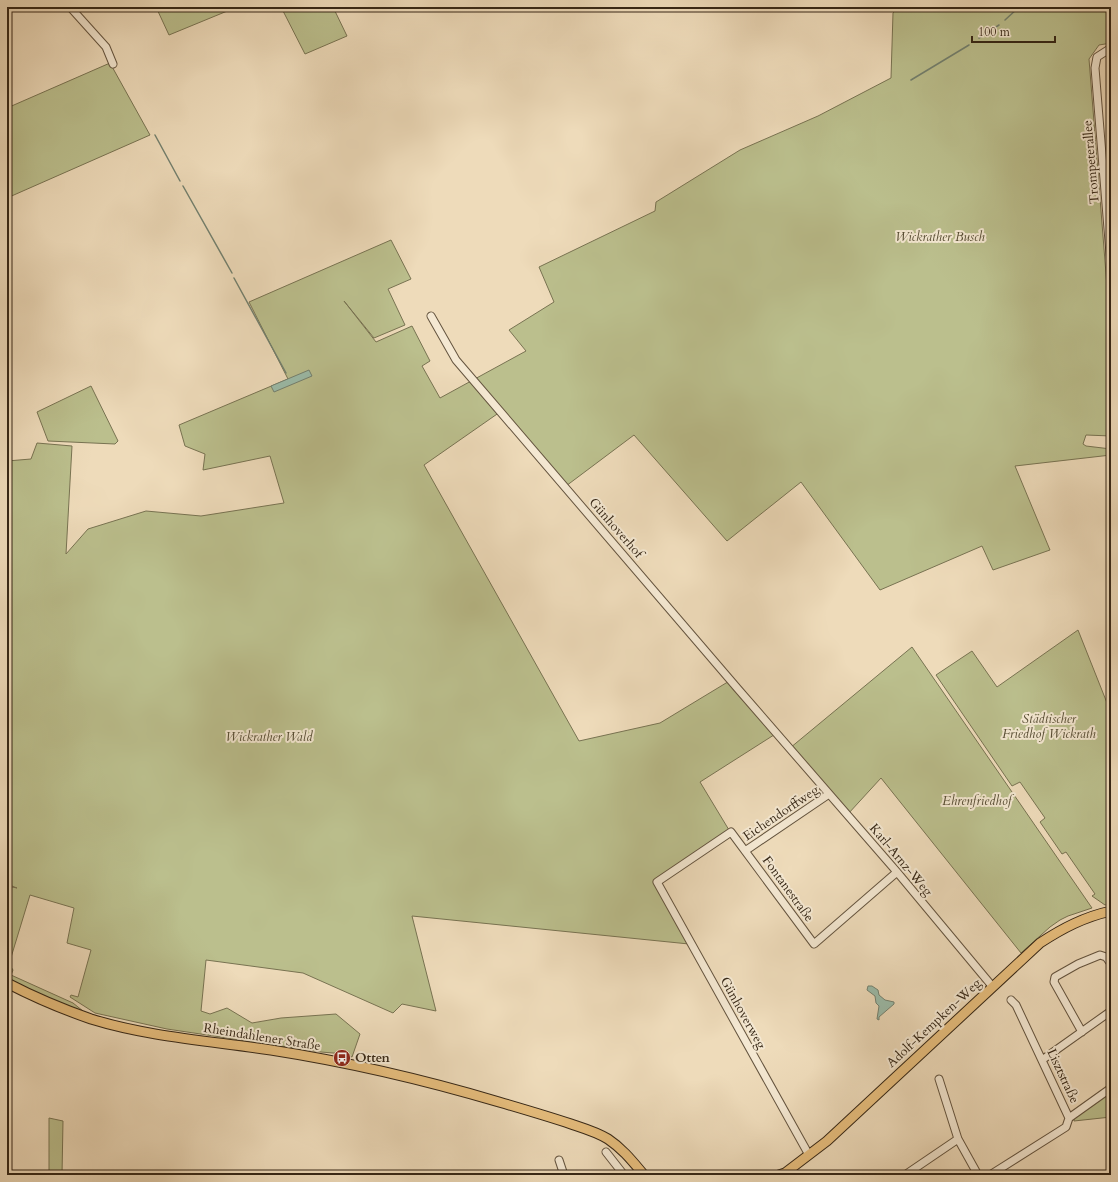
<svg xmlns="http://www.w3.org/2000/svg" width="1118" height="1182" font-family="Cardo,serif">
<rect width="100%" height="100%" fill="#eedbba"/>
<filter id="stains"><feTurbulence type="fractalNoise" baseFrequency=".005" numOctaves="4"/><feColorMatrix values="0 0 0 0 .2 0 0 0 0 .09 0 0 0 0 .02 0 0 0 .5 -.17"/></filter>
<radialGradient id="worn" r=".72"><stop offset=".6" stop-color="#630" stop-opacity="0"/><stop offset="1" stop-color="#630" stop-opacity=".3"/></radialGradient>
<!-- green -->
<path fill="#bbbf8d" stroke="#787352" d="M156,7H237L169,35Z
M281,7H333L347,36L305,54Z
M898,7H1111V43L1099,45L1089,59L1111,337V436L1086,435L1083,444L1086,446L1111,449V455L1015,466L1050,550L993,570L982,546L880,590L801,482L727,541L634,435L566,486L500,412L424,465L579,741L660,723L731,680L777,733L700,782L729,830L654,881L689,944L412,916L436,1011L402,1004L393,1013L303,973L206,960L201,1011L210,1014L227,1008L252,1023L281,1018L336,1014L360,1034L352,1057L345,1054L321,1052L167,1029L95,1013L70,997L71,995L78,997L91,950L67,943L74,908L30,895L9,964L13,970L11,975L73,1003L83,1011L82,1012L69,1008L7,979V886L17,888L7,884V461L31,459L37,443L72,446L66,554L88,529L146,511L201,516L284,503L270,456L203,470L205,454L185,446L179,425L288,379L249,302L391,240L411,279L388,289L405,325L374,338L344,301L376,342L412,326L430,361L422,366L440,398L526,351L509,330L554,302L539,267L655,211L656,202L740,150L818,116L891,78L893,13Z
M110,63L150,135L7,198V108Z
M91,386L118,441L115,444L48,441L37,412Z
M1078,630L1111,713V904L1105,905L1092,896L1095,894L1066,852L1062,854L1040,822L1045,818L1020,782L1012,786L936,675L972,651L997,687Z
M912,647L1092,908L1068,916L1060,920L1050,927L1021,953L881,778L848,814L790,748Z
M1111,1090V1117L1074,1121V1117Z
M49,1118L63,1121L62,1175H49Z"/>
<!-- water -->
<path fill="#9bbcaa" stroke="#73806f" d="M309,370L312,376L274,392L271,386Z
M868,986H872L878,990L879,995L885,1000L894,1002V1004L879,1017V1020L877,1019L879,1006L876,1003L875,996L867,990Z"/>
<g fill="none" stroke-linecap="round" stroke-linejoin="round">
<!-- stream -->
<path stroke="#73806f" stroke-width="1.5" d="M1005,20L1019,7
M979,38L999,25
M911,80L969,45
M155,135L180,181
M183,186L232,273
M234,278L286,373"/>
<defs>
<path id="minor" d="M70,7L106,47L113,64
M1111,48L1097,57L1095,68L1111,266
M431,316L456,360L738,689L897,872L992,986
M745,851L829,794
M1082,1032L1054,982L1055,977L1078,964L1100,955L1106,957L1111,964
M1042,1060L1111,1011
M939,1079L958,1139L978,1175
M1069,1118L1111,1088
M606,1152L624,1175
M809,1155L657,882L731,832L814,944L897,872
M559,1160L564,1175
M905,1175L958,1139
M990,1175L1066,1127L1069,1118L1016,1005L1011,1000"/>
<path id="major" d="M7,983C34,997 62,1009 91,1019C149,1037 211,1041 271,1050C348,1062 425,1080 499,1102C523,1109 547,1116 571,1124C583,1128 597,1132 608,1139C623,1149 633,1162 644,1175
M779,1175L785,1173L827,1141L1040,943C1063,928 1084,917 1111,911"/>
</defs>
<!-- minor casing -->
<use href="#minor" stroke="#64543f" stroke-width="9"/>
<!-- major casing -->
<use href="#major" stroke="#362716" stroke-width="11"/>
<!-- minor -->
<use href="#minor" stroke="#f4e8d2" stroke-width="7"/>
<!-- major -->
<use href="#major" stroke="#e7be7d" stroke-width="9"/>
</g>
<!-- icons -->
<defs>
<symbol id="bus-disc" viewBox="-11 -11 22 22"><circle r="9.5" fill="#8f2418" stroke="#f4e8d2"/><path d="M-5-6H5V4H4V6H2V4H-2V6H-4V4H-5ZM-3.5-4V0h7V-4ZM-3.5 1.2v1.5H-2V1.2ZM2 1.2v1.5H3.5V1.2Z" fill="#fff"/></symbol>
</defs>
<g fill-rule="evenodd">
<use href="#bus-disc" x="332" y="1048" width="20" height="20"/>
</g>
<g text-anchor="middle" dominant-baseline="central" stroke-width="4" stroke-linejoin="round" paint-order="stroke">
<!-- street labels -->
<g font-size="13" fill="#362716" stroke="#f4e8d2">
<text transform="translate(1091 162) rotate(-95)">Trompeterallee</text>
<text transform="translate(616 528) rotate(49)">Günhoverhof</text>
<text transform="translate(781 813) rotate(-34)">Eichendorffweg</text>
<text transform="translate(901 860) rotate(50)">Karl-Arnz-Weg</text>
<text transform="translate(788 889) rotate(54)">Fontanestraße</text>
<text transform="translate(743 1013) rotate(61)">Günhoverweg</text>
<text transform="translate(934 1023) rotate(-43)">Adolf-Kempken-Weg</text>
<text transform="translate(262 1037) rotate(9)">Rheindahlener Straße</text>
<text transform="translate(1063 1076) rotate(65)">Lisztstraße</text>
</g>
<!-- park labels -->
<g font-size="13" font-style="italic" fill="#574d34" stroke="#f4e8d2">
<text x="940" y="237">Wickrather Busch</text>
<text x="1049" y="719">Städtischer<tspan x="1049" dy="15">Friedhof Wickrath</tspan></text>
<text x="269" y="737">Wickrather Wald</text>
<text x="977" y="801">Ehrenfriedhof</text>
</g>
<!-- poi labels -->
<g font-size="13" font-weight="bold" fill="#362716" stroke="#f4e8d2" text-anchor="start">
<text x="355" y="1058">Otten</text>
</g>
</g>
<!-- margin -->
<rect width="1118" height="1182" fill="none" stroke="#eedbba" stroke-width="24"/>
<rect x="8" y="8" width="1102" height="1166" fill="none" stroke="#362716" stroke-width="2"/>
<rect x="12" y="12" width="1094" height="1158" fill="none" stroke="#362716"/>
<!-- scale -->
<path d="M972 36v6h83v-6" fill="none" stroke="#362716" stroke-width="2"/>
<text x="978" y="36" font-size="12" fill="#362716" stroke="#f4e8d2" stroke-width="3" paint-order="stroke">100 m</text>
<rect width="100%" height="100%" filter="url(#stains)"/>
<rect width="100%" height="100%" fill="url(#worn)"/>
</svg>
